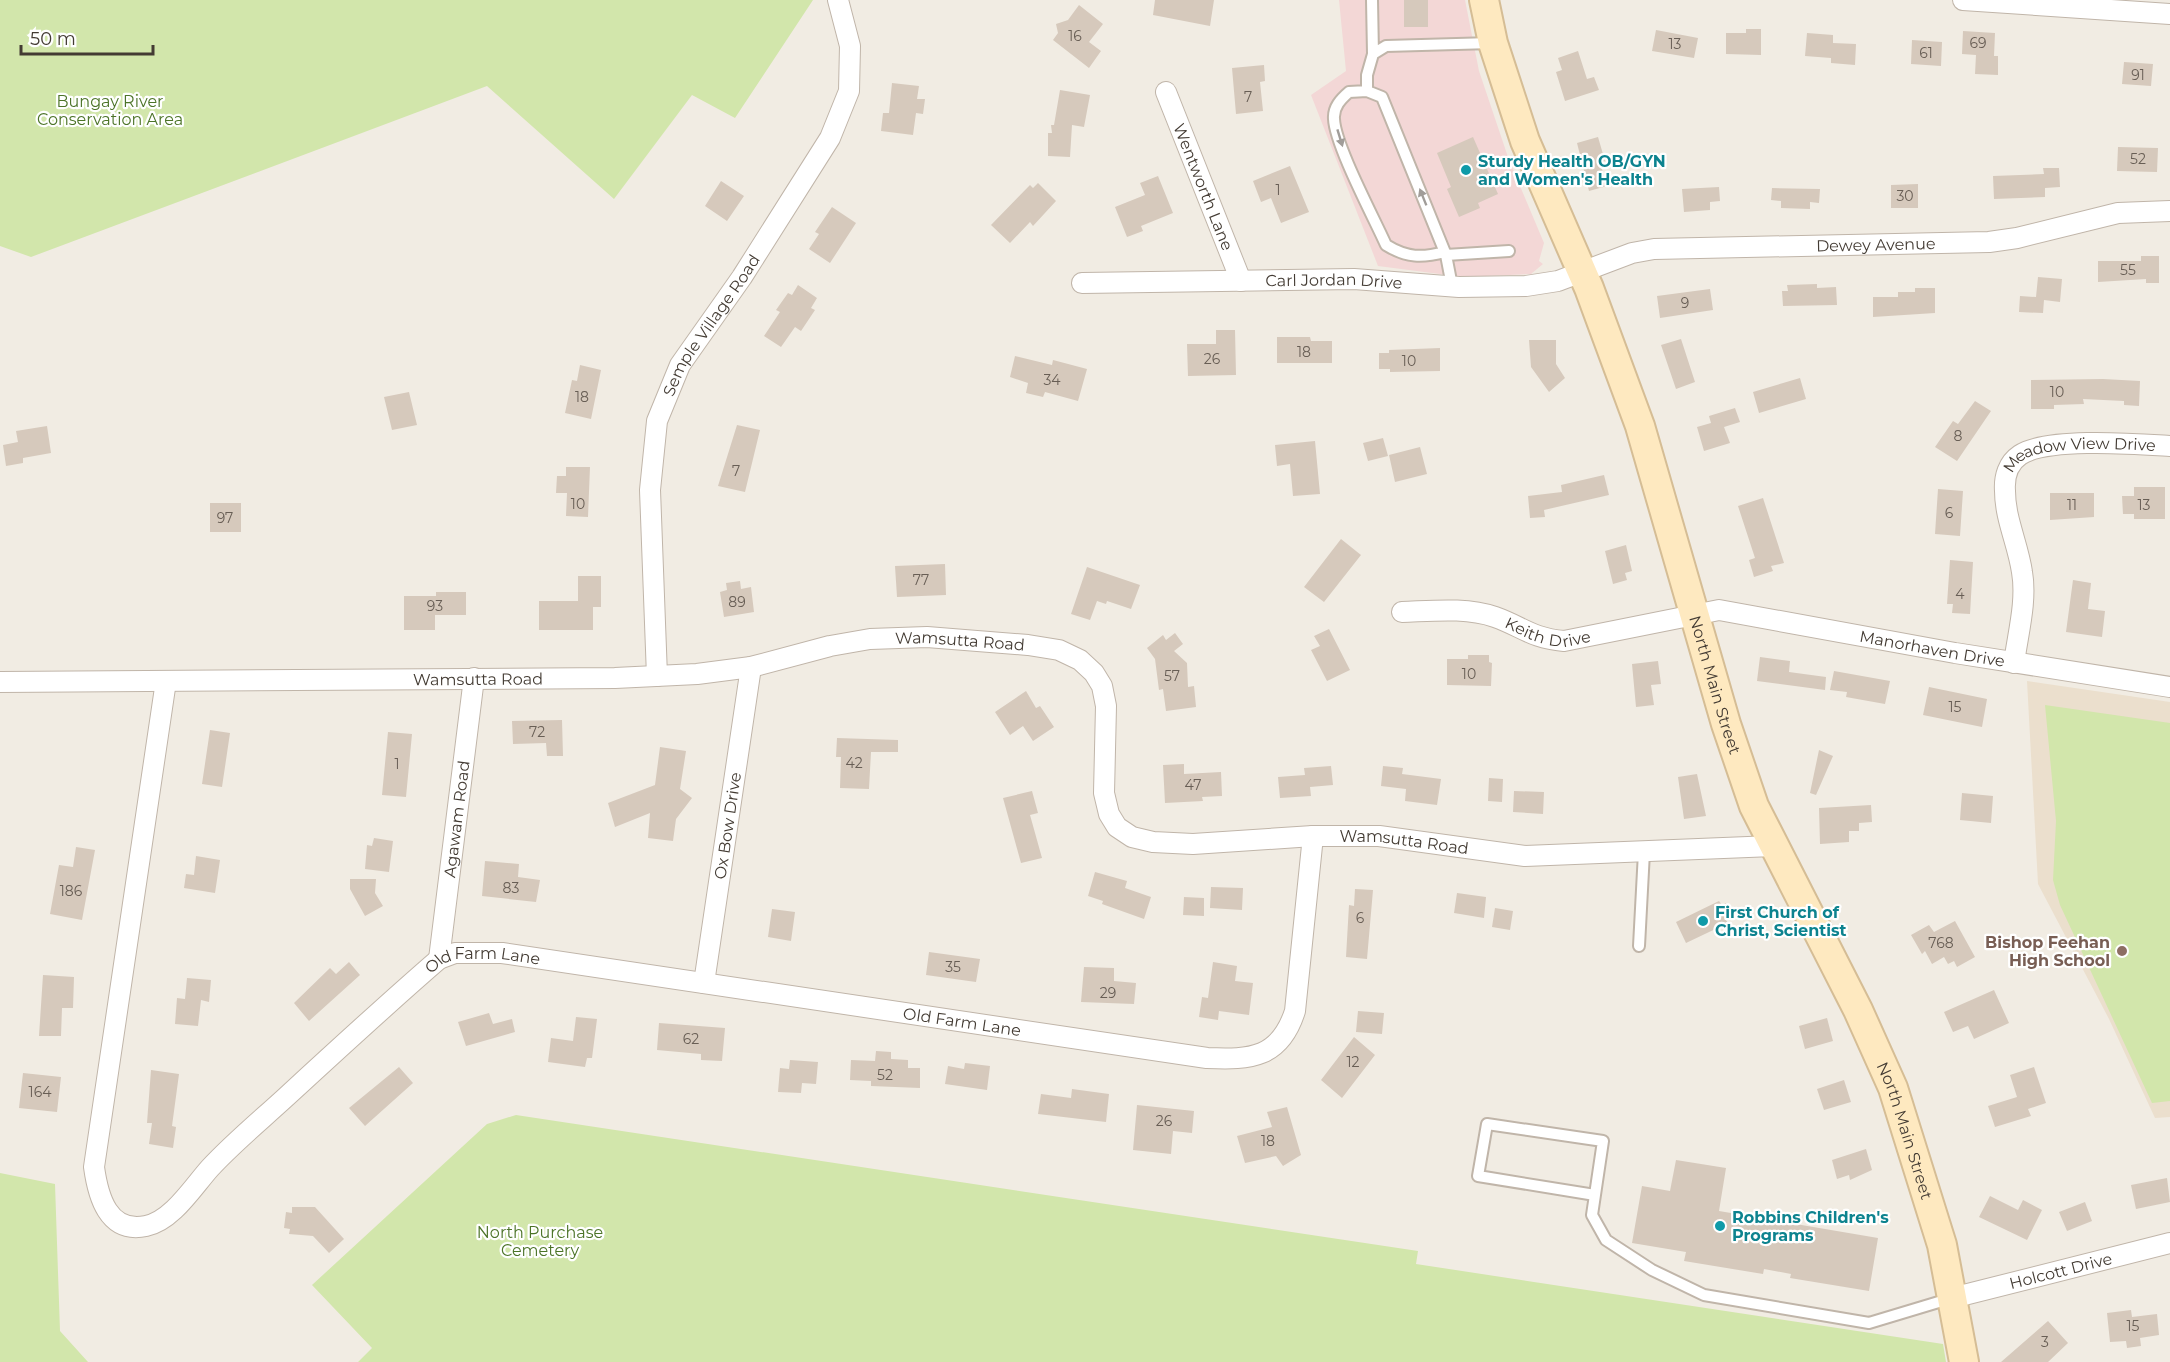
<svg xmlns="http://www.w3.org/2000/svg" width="2170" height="1362" font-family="Montserrat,sans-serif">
<rect width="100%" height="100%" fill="#f1ece3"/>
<!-- education -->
<path fill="#ebdfcd" d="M2027,681L2170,702V1117L2155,1118L2109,1019L2038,884Z"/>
<!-- medical -->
<path fill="#f3d7d6" d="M1339,0H1465L1479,71L1509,160L1544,243L1539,261L1543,264L1531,274L1463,277L1378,266L1311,95L1346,71Z"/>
<!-- green -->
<path fill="#d2e6ab" d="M0,0H813L735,118L692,95L614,199L487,86L31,257L0,246Z
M2045,705L2170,723V1101L2152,1103L2060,905L2053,880L2056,821Z
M516,1115L1418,1251L1416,1264L1943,1344L1946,1362H358L372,1348L312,1285L487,1124Z
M0,1173L55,1184L60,1331L88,1362H0Z"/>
<!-- building -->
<path fill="#d6c9bc" d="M1155,0H1214L1210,26L1153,15Z
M1404,0H1428V27H1404Z
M1079,5L1103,24L1089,42L1101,51L1089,68L1053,40L1058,33L1056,24L1068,20Z
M1746,29H1761V55L1726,54V33H1746Z
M1656,30L1698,38L1694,58L1652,51Z
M1963,31L1995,33L1994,56H1998V75L1975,74L1976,55L1962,54Z
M1807,33L1833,35V43L1856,44L1855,65L1831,63V58L1805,56Z
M1912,40L1942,42L1941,66L1911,64Z
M1578,51L1587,79L1594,77L1599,90L1565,101L1556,72L1562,70L1558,58Z
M2124,62L2153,64L2151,86L2122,84Z
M1264,65L1265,81L1260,82L1263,111L1236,114L1232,68Z
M892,83L919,86L917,99H925L923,114L916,113L913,135L881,131L883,113H889Z
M1060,90L1090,95L1084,127L1072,125L1070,157L1048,156V133H1052L1051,125H1054Z
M1473,137L1498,194L1478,203L1480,208L1459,217L1447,189L1451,187L1437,153Z
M1598,137L1605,161L1600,163L1607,186L1589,191L1577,143Z
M2118,147L2158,148L2157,172L2117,171Z
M1290,166L1309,212L1281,223L1271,198L1261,202L1253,181Z
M2043,168H2059L2060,187L2045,188V197L1994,199L1993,176L2044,174Z
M1158,176L1173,213L1141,226L1143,231L1127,237L1115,207L1145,195L1140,183Z
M721,181L744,196L727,221L705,206Z
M1038,183L1056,201L1033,226L1030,222L1010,243L991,225L1030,185L1033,188Z
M1918,184V208H1891V185Z
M1719,187L1720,201L1710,202V210L1684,212L1682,189Z
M1772,188L1820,189L1819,203L1810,202V209L1781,208V201L1771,200Z
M832,207L856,223L830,263L809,249L819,234L815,232Z
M2141,256H2159V283H2146V279L2098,282V261H2141Z
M2038,277L2062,279L2060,302L2044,300L2043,313L2019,312L2020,296L2036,297Z
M1817,284V288L1836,287L1837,305L1783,306L1782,291H1788L1787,285Z
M798,285L817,298L811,308L815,310L801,331L795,327L781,347L764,336L780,312L776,310L788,293L792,295Z
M1915,288H1935V313L1873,317V297H1898V292H1915Z
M1710,289L1713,310L1660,318L1657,296Z
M1216,330H1235L1236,375L1188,376L1187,344H1216Z
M1277,337H1310L1311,341H1332V363H1277Z
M1681,339L1695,382L1676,389L1661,345Z
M1529,340H1556V364L1565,378L1549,392L1531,367Z
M1440,348V371L1390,372V369H1379V353H1389V350Z
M1015,356L1052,365L1053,360L1087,369L1078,401L1045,392L1043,397L1026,393L1028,383L1010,377Z
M580,365L601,370L591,419L565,413L572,380L577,381Z
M1800,378L1806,399L1759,413L1753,392Z
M2103,379L2140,381L2139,406L2124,405V401L2083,399L2084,404L2054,405V409H2031V380Z
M409,392L417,425L392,430L384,397Z
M1975,401L1991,411L1957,461L1935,447L1953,421L1958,424Z
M1735,408L1740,422L1724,427L1730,443L1704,451L1697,427L1711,423L1709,416Z
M737,425L760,430L745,492L718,486Z
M47,426L51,453L23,458V463L6,466L3,445L18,442L16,431Z
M1383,438L1388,456L1368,461L1363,443Z
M1315,441L1320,494L1293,496L1290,464L1277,466L1275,445Z
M1420,447L1427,474L1395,482L1389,455Z
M566,467H590L588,517L566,516L567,493H556L557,476H566Z
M1604,475L1609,495L1544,510L1545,517L1530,518L1528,496L1562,492L1561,485Z
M2134,487H2165V519H2134V514H2123L2122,496H2134Z
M1938,489L1963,491L1960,536L1935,534Z
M2050,493H2094V517L2050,520Z
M1763,498L1784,563L1771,566L1773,571L1754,577L1749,560L1755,558L1738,506Z
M210,503H241V532H210Z
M1341,539L1361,555L1324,602L1304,587Z
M1626,545L1632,571L1625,573L1627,580L1613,584L1605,551Z
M1950,560L1973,562L1970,614L1952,613L1953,604H1947Z
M945,564L946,595L897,597L895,566Z
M1087,567L1140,585L1131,609L1107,601L1106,604L1097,601L1090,620L1071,614Z
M578,576H601V607H593V630H539V601H578Z
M2073,580L2091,583L2088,609L2105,611L2102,637L2066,632Z
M740,581L741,589L751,587L754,612L724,617L720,592L727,590L726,583Z
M436,592H466V615H435V630H404V596H436Z
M1329,629L1350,670L1327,681L1311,650L1320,646L1314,636Z
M1175,633L1183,644L1174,651L1187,663L1188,687L1194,686L1196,707L1166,711L1163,689L1159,690L1155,659L1147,648L1163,635L1166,640Z
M1468,655H1489V662L1492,663L1491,686L1447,685V659H1468Z
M1760,657L1790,661L1789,672L1826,677L1825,690L1757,681Z
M1658,661L1661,684L1651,685L1654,705L1636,707L1632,664Z
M1834,671L1890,681L1885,704L1846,697L1847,692L1830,690Z
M1929,687L1987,699L1982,727L1923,715Z
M1026,691L1036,708L1040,706L1054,727L1033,741L1023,726L1010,735L995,712Z
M562,720L563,756H547L546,743L513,744L512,721Z
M210,730L230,733L222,787L202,784Z
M388,732L412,734L406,797L382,795Z
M837,738L898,740V752H871L869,789L840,788L841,757H836Z
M660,747L686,751L680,789L692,798L676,819L673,841L648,838L650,813L615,827L608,803L655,785Z
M1819,750L1833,756L1816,795L1810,793Z
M1184,764V774L1221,772L1222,796L1202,797L1203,801L1165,803L1163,765Z
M1331,766L1333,785L1310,787L1311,796L1280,798L1278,777L1305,775L1304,768Z
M1383,766L1403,768L1402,774L1441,779L1437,805L1405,801L1406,789L1381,786Z
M1697,774L1706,816L1684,819L1678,777Z
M1489,778L1503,779L1502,802L1488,801Z
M1032,791L1038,813L1030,815L1042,858L1021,863L1003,798Z
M1514,791L1544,792L1543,814L1513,812Z
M1962,793L1993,796L1991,823L1960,820Z
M1871,805L1872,822L1859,823V831H1849V842L1820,844L1819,808Z
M374,838L393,841L389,872L365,869L367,845L372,846Z
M76,847L95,850L82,920L50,914L59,865L73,867Z
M196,856L220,860L215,893L184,888L186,874L194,875Z
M485,861L519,864L518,877L540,880L536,902L482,896Z
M1095,872L1127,881L1125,888L1151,897L1144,919L1102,904L1103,901L1088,896Z
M350,879H376L375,893L383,906L365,916L350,889Z
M1211,887L1243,888L1242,910L1210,908Z
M1355,889L1373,890L1367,959L1346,957L1349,905L1354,906Z
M1457,893L1486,897L1484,918L1454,913Z
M1184,897L1204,898V916L1183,915Z
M1719,901L1722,905L1726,903L1733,917L1726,920L1728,923L1686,943L1676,922Z
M1495,908L1513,911L1510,930L1492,927Z
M772,909L795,912L791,941L768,937Z
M1955,921L1975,957L1957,967L1954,961L1948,964L1944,957L1932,964L1925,951L1922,954L1911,935L1929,925L1934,932Z
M929,952L980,959L976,982L926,975Z
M349,962L360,975L309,1021L294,1003L330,968L336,974Z
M1213,962L1237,966L1235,981L1253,983L1249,1015L1219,1011L1218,1020L1199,1017L1202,997L1208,998Z
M1084,967L1114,968V981L1136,983L1134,1004L1081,1002Z
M43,975L74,977L73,1008H62L61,1036H39Z
M187,978L211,980L209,1002L201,1000L198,1026L175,1024L177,998L185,999Z
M1994,990L2009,1023L1974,1039L1968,1026L1953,1032L1944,1012Z
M1358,1011L1384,1013L1382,1034L1356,1032Z
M489,1013L493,1024L512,1019L515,1032L466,1046L458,1022Z
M576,1017L597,1019L592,1058H587L585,1067L548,1062L551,1038L573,1041Z
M1827,1018L1833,1041L1805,1049L1799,1026Z
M659,1023L725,1028L722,1061L701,1060V1054L657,1050Z
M1354,1037L1375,1055L1342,1098L1321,1080Z
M876,1051L891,1052V1059L908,1060V1068H920V1088L871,1086V1081L850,1080L851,1060L875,1061Z
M790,1060L818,1062L816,1084L802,1083L801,1093L778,1092L780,1068L789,1069Z
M965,1063L990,1066L987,1090L945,1084L948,1066L964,1069Z
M399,1067L413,1083L365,1126L349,1108Z
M2034,1067L2046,1103L2028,1109L2031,1116L1995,1127L1988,1106L2017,1097L2010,1075Z
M151,1070L179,1074L172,1126L176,1127L173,1148L149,1144L152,1123H147Z
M23,1073L61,1077L57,1112L19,1108Z
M1844,1080L1851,1102L1824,1110L1817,1089Z
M1072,1089L1109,1094L1106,1122L1038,1114L1041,1094L1071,1098Z
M1137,1105L1194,1111L1192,1133L1173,1131L1171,1154L1133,1150Z
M1287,1107L1301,1155L1283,1166L1276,1156L1245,1163L1237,1136L1272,1127L1267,1112Z
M1866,1149L1872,1170L1850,1180L1849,1175L1837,1179L1832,1160Z
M1676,1160L1726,1168L1719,1211L1878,1238L1869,1291L1790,1278L1791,1274L1764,1269L1763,1274L1684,1261L1686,1252L1632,1243L1642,1186L1670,1191Z
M2167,1178L2170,1202L2136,1209L2131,1185Z
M1990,1196L2018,1210L2023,1200L2042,1210L2027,1240L1979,1217Z
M2085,1202L2092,1221L2067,1231L2059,1212Z
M292,1207H315L344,1239L329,1253L313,1236L289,1234L290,1229L284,1228L286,1212L292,1213Z
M2131,1310L2132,1317L2157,1314L2159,1335L2140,1338L2141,1346L2127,1348L2126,1341L2110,1342L2107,1313Z
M2048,1321L2068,1343L2048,1362H2001Z"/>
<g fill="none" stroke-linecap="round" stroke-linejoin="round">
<defs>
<path id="lane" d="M1372,0L1373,54
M1367,91V75L1373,54L1386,46L1492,43
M1445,252C1422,258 1407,258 1386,245C1374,218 1335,145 1334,119C1333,107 1341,99 1349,92L1367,91L1382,97L1446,255L1452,286
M1446,255L1509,251
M1639,946L1644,852
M1595,1195L1478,1176L1487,1124L1603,1141L1592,1215L1606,1240L1652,1270L1704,1295L1869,1323L1952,1298"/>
<g id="street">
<path d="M1963,0L2170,14"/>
<path id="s1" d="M1166,92L1241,281"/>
<path id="s2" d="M1082,283L1354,279L1459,287L1526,286L1558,281L1632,253L1654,249L1989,242L2017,238L2118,213L2170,211"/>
<path id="s3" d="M1402,612C1432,611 1466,607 1495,617C1523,627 1531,638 1564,641L1719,610L1955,653L2170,687"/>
<path id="s4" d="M2014,663C2018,633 2027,601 2022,572C2018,544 2005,519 2005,491C2004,477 2008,463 2020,455C2047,437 2137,444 2170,446"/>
<path id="s5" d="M657,676L650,490L657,421L680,365L742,277L830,138L849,91L850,46L838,0"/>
<path id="s6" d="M166,681L94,1167C98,1196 108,1234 146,1226C172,1221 193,1187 210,1168C233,1143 261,1120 286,1097C337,1050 387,1004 439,959L455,953H502L1207,1058C1251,1060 1280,1058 1295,1011L1313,836"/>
<path id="s7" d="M0,682L615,678L697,674L751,667L830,646L870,639L927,637L1028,645L1059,650L1080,660L1094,673L1102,686L1106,706L1104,793L1109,814L1117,827L1132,837L1153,842L1193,844L1313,836H1379L1525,856L1773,846"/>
<path id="s8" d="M439,959L474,678"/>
<path id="s9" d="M704,983L751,667"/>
<path id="s10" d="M1952,1298L2170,1243"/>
</g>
<g id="secondary">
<path id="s11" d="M1484,0L1493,43L1525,141L1589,288L1640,426L1726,724L1754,806L1858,1010L1893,1088L1942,1245L1964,1362"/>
</g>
</defs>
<!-- lane casing -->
<use href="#lane" stroke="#c0b5a9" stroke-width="14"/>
<!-- street casing -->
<use href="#street" stroke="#c0b5a9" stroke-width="22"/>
<!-- secondary casing -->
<use href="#secondary" stroke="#d5bd95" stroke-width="32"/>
<!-- lane -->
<use href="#lane" stroke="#fff" stroke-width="10"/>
<!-- street -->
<use href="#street" stroke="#fff" stroke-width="20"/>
<!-- secondary -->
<use href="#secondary" stroke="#fee9c0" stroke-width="28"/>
</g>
<!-- one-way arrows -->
<defs><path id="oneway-solid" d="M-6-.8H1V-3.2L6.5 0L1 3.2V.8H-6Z" transform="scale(1.5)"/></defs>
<g fill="#a19d99">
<use href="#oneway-solid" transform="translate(1340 138) rotate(73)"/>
<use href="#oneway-solid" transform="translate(1423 197) rotate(-112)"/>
</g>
<!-- markers -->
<g fill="#0f9aa8" stroke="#fff" stroke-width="2">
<circle cx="1466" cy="170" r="6"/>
<circle cx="1703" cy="921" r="6"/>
<circle cx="1720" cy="1226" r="6"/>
</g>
<circle fill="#8d6e63" stroke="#fff" stroke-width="2" cx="2122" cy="951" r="6"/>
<g text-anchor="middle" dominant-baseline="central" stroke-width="4.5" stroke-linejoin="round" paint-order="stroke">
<!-- number labels -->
<g font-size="14" fill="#685e55">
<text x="1075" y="36">16</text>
<text x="1978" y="43">69</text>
<text x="1675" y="44">13</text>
<text x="1926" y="53">61</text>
<text x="2138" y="75">91</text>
<text x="1248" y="97">7</text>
<text x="2138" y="159">52</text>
<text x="1278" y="190">1</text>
<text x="1905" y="196">30</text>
<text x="2128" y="270">55</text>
<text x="1685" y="303">9</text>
<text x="1304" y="352">18</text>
<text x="1212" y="359">26</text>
<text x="1409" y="361">10</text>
<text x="1052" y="380">34</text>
<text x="2057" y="392">10</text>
<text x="582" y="397">18</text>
<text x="1958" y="436">8</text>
<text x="736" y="471">7</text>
<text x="578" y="504">10</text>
<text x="2072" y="505">11</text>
<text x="2144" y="505">13</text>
<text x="1949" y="513">6</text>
<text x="225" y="518">97</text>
<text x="921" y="580">77</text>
<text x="1960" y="594">4</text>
<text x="737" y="602">89</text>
<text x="435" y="606">93</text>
<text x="1469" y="674">10</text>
<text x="1172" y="676">57</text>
<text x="1955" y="707">15</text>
<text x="537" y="732">72</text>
<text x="854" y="763">42</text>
<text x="397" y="764">1</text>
<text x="1193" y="785">47</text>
<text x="511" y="888">83</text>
<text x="71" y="891">186</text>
<text x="1360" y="918">6</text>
<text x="1941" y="943">768</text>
<text x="953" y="967">35</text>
<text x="1108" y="993">29</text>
<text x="691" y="1039">62</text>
<text x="1353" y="1062">12</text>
<text x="885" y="1075">52</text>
<text x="40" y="1092">164</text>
<text x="1164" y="1121">26</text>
<text x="1268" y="1141">18</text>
<text x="2133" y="1326">15</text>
<text x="2045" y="1342">3</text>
</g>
<!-- park labels -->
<g font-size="16" fill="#4c7428" stroke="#fff">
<text x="110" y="101">Bungay River<tspan x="110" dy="18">Conservation Area</tspan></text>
<text x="540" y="1232">North Purchase<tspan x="540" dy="18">Cemetery</tspan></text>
</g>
<!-- culture labels -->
<g font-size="16" font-weight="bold" fill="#0d838f" stroke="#fff" text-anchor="start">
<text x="1478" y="161">Sturdy Health OB/GYN<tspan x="1478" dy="18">and Women's Health</tspan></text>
<text x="1715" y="912">First Church of<tspan x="1715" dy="18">Christ, Scientist</tspan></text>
<text x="1732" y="1217">Robbins Children's<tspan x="1732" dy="18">Programs</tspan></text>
</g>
<!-- street labels -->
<g font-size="16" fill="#433b33" stroke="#fff">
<text stroke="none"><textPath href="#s1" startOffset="102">Wentworth Lane</textPath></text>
<text stroke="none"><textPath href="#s2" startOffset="800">Dewey Avenue</textPath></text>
<text stroke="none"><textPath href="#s2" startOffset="252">Carl Jordan Drive</textPath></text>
<text stroke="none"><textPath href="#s5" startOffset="366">Semple Village Road</textPath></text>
<text stroke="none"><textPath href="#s4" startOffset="274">Meadow View Drive</textPath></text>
<text stroke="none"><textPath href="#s3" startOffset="150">Keith Drive</textPath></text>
<text stroke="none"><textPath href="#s7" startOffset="964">Wamsutta Road</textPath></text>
<text stroke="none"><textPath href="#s3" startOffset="542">Manorhaven Drive</textPath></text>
<text stroke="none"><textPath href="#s7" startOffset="478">Wamsutta Road</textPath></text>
<text stroke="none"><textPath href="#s11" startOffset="724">North Main Street</textPath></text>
<text stroke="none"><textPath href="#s8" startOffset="141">Agawam Road</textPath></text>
<text stroke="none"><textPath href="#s9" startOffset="159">Ox Bow Drive</textPath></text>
<text stroke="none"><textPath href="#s7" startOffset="1557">Wamsutta Road</textPath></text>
<text stroke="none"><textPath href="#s6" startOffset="1023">Old Farm Lane</textPath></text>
<text stroke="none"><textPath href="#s6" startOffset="1509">Old Farm Lane</textPath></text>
<text stroke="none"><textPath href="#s11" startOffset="1210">North Main Street</textPath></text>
<text stroke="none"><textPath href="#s10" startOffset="112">Holcott Drive</textPath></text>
</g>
<!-- education labels -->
<g font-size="16" font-weight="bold" fill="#785e54" stroke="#fff" text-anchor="end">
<text x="2110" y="942">Bishop Feehan<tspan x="2110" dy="18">High School</tspan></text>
</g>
</g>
<!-- scale -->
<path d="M21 45v9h132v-9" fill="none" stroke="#433b33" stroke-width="3"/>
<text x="30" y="45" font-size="18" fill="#433b33" stroke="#ffffff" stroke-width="4.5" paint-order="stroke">50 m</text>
</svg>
